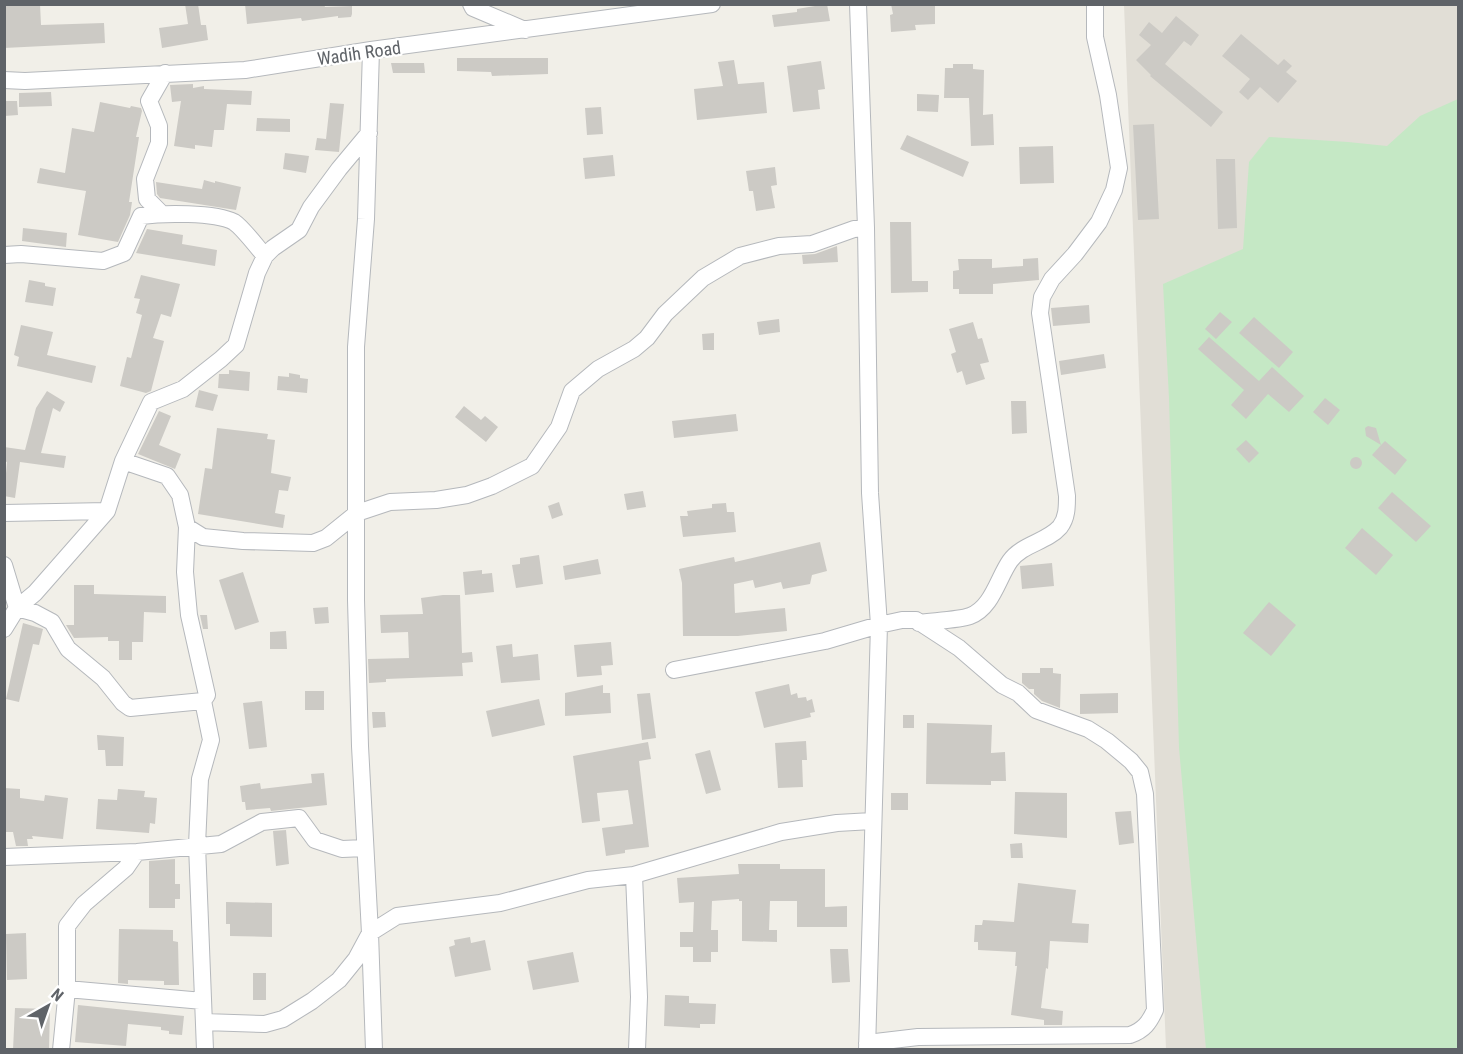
<svg xmlns="http://www.w3.org/2000/svg" width="1463" height="1054" font-family="'Roboto Condensed',sans-serif">
<rect width="100%" height="100%" fill="#f1efe8"/>
<!-- education -->
<path fill="#e1ded6" d="M1124,5H1458V1049H1166Z"/>
<!-- green -->
<path fill="#c5e8c5" d="M1458,99V1049H1206L1179,748L1169,398L1163,284L1243,249L1249,162L1269,137L1348,142L1387,146L1420,116Z"/>
<!-- building -->
<path fill="#cccac5" d="M4,4H40L41,25L104,23L105,43L4,48Z
M185,4H198L201,25H206L208,40L162,48L159,28L188,24Z
M245,4H324L325,7L352,6V14L351,17L338,18V16L302,21L301,18L247,24Z
M827,4L830,21L774,27L772,15L797,12V9Z
M891,4H935V24L915,25L916,30L891,32L890,15L893,14Z
M1176,16L1199,35L1191,46L1184,41L1165,64L1223,112L1211,127L1150,76L1151,75L1136,60L1151,45L1139,35L1149,22L1162,33Z
M1241,34L1278,65L1284,59L1292,66L1286,72L1297,81L1278,103L1260,87L1248,100L1239,92L1250,79L1222,56Z
M457,58H548V74L492,76L491,72L457,71Z
M734,60L738,84L764,82L767,113L697,120L694,89L723,86L718,62Z
M821,61L825,89L818,90L820,109L793,112L787,66Z
M391,63H424L425,73H393Z
M953,64H973V69L984,70L983,115L993,114L994,145L971,146L969,98H944L945,68H953Z
M193,84V88L204,86V89L252,91L251,105L227,104L224,130H214L212,147L195,145V149L174,146L181,101L172,102L170,85Z
M51,92L52,106L19,107V93Z
M917,94L939,95L938,112L917,111Z
M4,101H17L18,115L4,116Z
M100,102L130,108L131,106L141,108L142,111L136,137H139L129,202H132L130,215L118,242L78,235L86,191L37,183L40,168L65,173L72,128L94,132Z
M330,103L344,104L339,152L315,150L317,138L326,139Z
M601,107L603,134L587,135L585,108Z
M257,118L290,119V132L256,131Z
M1154,124L1159,219L1138,220L1133,125Z
M907,135L969,162L963,177L900,149Z
M1053,146L1054,183L1020,184L1019,147Z
M285,153L309,156L306,173L283,169Z
M613,155L615,176L585,179L583,158Z
M1216,159H1235L1237,228L1218,229Z
M775,167L777,185L771,186L775,208L756,211L753,191H749L746,171Z
M204,180L215,183V181L241,187L236,210L160,198L157,194L156,182L202,189Z
M890,222H911L912,281H928V292L891,293Z
M23,228L67,233L66,247L22,241Z
M147,229L183,235L182,244L217,250L215,266L136,253Z
M837,246L838,262L803,264L802,255L815,254Z
M1038,258L1039,280L993,284V294H959V289H953V271L959,270L958,259H992V268L1023,266V259Z
M141,275L180,284L171,317L161,314L153,338L164,341L151,391L146,393L120,386L127,357L131,358L142,315L136,313L140,299L134,298Z
M29,280L45,283V286L56,288L53,306L25,302Z
M1089,305L1090,323L1053,326L1051,308Z
M1220,312L1232,322L1216,339L1205,329Z
M1254,317L1293,352L1279,368L1239,333Z
M779,319L780,332L759,335L757,322Z
M973,322L978,339L982,338L989,362L980,364L985,379L966,385L962,371L957,373L951,354L956,352L949,329Z
M21,325L53,332L47,355L96,366L92,383L17,366L19,357L14,355Z
M714,333V350H703L702,334Z
M1209,337L1259,381L1272,367L1304,396L1289,412L1268,394L1246,419L1231,405L1244,390L1198,349Z
M1104,354L1106,368L1061,375L1059,361Z
M229,370L250,372L249,391L218,388L219,374H229Z
M289,373L300,375V378L308,379L307,393L277,390L278,376L289,377Z
M199,390L218,395L213,411L195,407Z
M47,391L65,402L60,412L53,408L41,453L66,456L64,468L20,462L15,498L4,496L7,462L4,461V447L25,450L36,408Z
M1325,398L1340,410L1328,425L1313,412Z
M1011,401H1026L1027,433L1012,434Z
M464,406L481,420L485,416L498,427L486,442L455,417Z
M159,411L171,416L159,445L181,454L175,469L138,454Z
M736,414L738,431L674,438L672,421Z
M1368,426L1376,428L1381,445L1385,441L1407,460L1395,475L1372,455L1381,445L1366,436L1365,428Z
M217,428L268,434L267,439L275,440L271,473L291,477L288,491L279,490L275,513L285,515L283,528L198,514L205,468L212,469Z
M1246,440L1259,453L1249,463L1236,449Z
M1350 463a6 6 0 1 1 12 0a6 6 0 1 1-12 0Z
M643,491L646,507L627,510L624,494Z
M1392,492L1431,526L1416,542L1378,508Z
M559,502L563,515L552,519L548,506Z
M726,503L727,512H734L736,532L683,537L680,516H688L687,511L712,508V504Z
M1362,528L1393,555L1376,575L1345,548Z
M820,542L827,571L812,575L810,584L783,589L781,582L755,588L753,580L734,584L735,613L785,608L787,631L738,636H683L682,583L679,569L734,557L735,562Z
M539,555L543,584L516,588L512,565L520,564V558Z
M598,559L601,574L565,580L563,566Z
M1052,563L1054,586L1022,589L1020,566Z
M482,570V574L492,573L494,592L465,595L463,572Z
M243,572L259,622L235,630L219,580Z
M74,585H94V594L166,596V613L144,612L143,642H132V660H119V641H108V637L74,638L66,625H74Z
M443,595H460L462,653L472,652L473,662L462,663L463,676L386,679V682L369,683L368,659L409,658L408,632L381,633L380,615L423,614L421,598Z
M1269,602L1296,625L1271,656L1243,633Z
M328,607L329,623L315,624L313,608Z
M200,615H207L208,629H203Z
M23,623L43,629L39,645L33,644L19,702L6,699Z
M286,631L287,649H270V632Z
M611,642L613,665L601,666L602,675L577,677L574,645Z
M512,644L513,657L538,654L540,680L501,683L496,646Z
M1040,668H1053V673L1061,674L1060,708L1042,701L1034,694V689H1029L1022,683V673H1040Z
M789,684L791,695L797,693L798,698L806,697L807,701L812,699L815,712L810,713L811,717L764,728L755,692Z
M603,685V693H610L611,713L565,716V693Z
M305,691H324V710H305Z
M650,693L656,738L642,740L637,694Z
M1118,693V713L1080,714V694Z
M539,699L545,725L492,737L486,711Z
M262,701L267,747L249,749L243,703Z
M372,712H385L386,727L373,728Z
M903,715H914V728H903Z
M927,723L992,725L991,753L1005,752L1006,781H991V785L926,784Z
M97,735L124,737L123,766H106L105,750H98Z
M806,741L807,760H802L803,787L778,788L775,743Z
M648,742L651,759L639,761L649,847L625,850V853L606,856L602,828L633,824L628,790L597,793L600,821L582,823L573,756Z
M710,750L721,790L706,794L695,754Z
M324,773L327,805L271,811L270,808L246,810L245,802H242L240,786L260,783L261,789L312,783L311,774Z
M4,788L20,789V798L44,801L45,795L68,798L63,839L32,836L33,839H27L28,846H16L13,832H4Z
M118,789L145,791L144,797L157,798L155,824L150,823L149,833L96,829L98,799L117,800Z
M1015,792L1067,793V838L1014,834Z
M891,793H908V810H891Z
M1131,811L1134,843L1119,845L1115,812Z
M286,830L289,864L276,866L273,831Z
M1022,843L1023,858H1011L1010,844Z
M175,859V884H180V899H175V908H149V861Z
M738,864H780V869H825V907L847,906V927H797V901H770L769,930H777V942L742,941V901H739V899L712,901L711,930H718V952H711V962H693V947H680V932H693L694,902L679,903L677,878L739,874Z
M1018,883L1076,890L1072,923L1089,924L1088,943L1050,941L1048,969L1046,968L1041,1008L1063,1011L1062,1025H1044V1020L1011,1015L1017,966H1015L1016,952L978,950V942H974L975,925H982L983,920L1014,922Z
M226,902L272,903V937L230,936V924H226Z
M119,929L173,930V941L178,942L179,985H164V981L128,980V984L118,983Z
M26,933L27,979L7,980L6,934Z
M470,937L471,943L485,940L491,970L455,977L449,947L455,945L454,940Z
M830,949H848L850,982L832,983Z
M573,952L579,982L533,990L527,961Z
M253,973H266V1000H253Z
M665,995L689,996V1003L716,1004L715,1024H700V1028L664,1026Z
M78,1005L184,1016L182,1035L169,1034V1031L161,1030V1027L128,1024L126,1046L75,1042Z
M15,1008L50,1009L49,1050H13Z"/>
<g fill="none" stroke-linecap="round" stroke-linejoin="round">
<defs>
<path id="minor" d="M471,4L473,8L525,30
M858,4L866,228L870,493L879,625L867,1050
M371,50L366,219L356,347V600L360,746L370,933L374,1050
M4,80L25,81L245,70L371,50L712,4
M161,213L147,199L145,179L159,143V126L149,101L165,73
M4,255L21,254L103,261L124,253L141,216C162,213 215,212 234,222C243,228 257,247 265,256
M123,461L167,476L180,495L187,527L203,537L243,541L313,543L326,538L357,513L390,502L436,500L467,495L492,486L532,466L559,427L572,391L598,369L634,349L647,338L665,314L703,278L740,256L779,246L812,244L854,229L866,228
M4,513L107,511
M187,527L185,572L189,615L207,695L203,701L211,740L200,779L197,845L205,1050
M4,565L17,608L35,613L52,622L68,649L103,678L123,703L130,708L203,701
M919,623C932,621 959,620 970,616C992,608 998,578 1010,561C1022,544 1047,542 1060,527C1067,518 1067,507 1067,496L1040,313L1042,297L1052,279L1075,254L1099,222L1114,190L1119,168L1108,95L1095,37V4
M4,629L17,608L35,593L107,511L123,461L151,402L183,389L221,359L236,345L257,273L265,256L273,248L299,230L311,207L339,169L369,133
M674,670L825,641L879,625L902,620H916L959,648L1002,685L1018,693L1036,710L1088,729L1107,741L1131,761L1140,772L1145,794L1155,1010C1149,1023 1144,1030 1130,1035L918,1037L867,1043
M137,852L126,868L84,904L67,926V989L203,1001
M4,857L137,852L221,844L262,822L299,818L315,840L342,849L365,848
M634,875L639,997L637,1050
M204,1022L265,1024L283,1019L312,1001L339,980L356,959L370,933L397,916L500,903L588,880L634,875L781,832L837,823L872,821
M61,1050L67,989"/>
</defs>
<!-- minor casing -->
<use href="#minor" stroke="#b5b8bc" stroke-width="18"/>
<!-- minor -->
<use href="#minor" stroke="#fff" stroke-width="16"/>
</g>
<g text-anchor="middle" dominant-baseline="central" stroke-width="4.5" stroke-linejoin="round" paint-order="stroke">
<!-- street labels -->
<g font-size="18" fill="#5f6368" stroke="#fff">
<text transform="translate(359 53) rotate(-8)">Wadih Road</text>
</g>
</g>
<!-- border -->
<rect width="1463" height="1054" fill="none" stroke="#5f6368" stroke-width="12"/>
<!-- north arrow -->
<g transform="translate(48 1006) rotate(40)" stroke="#ffffff" stroke-width="4.5" paint-order="stroke">
<path d="M0-4.5L10 22L0 15L-10 22Z" fill="#5f6368"/>
<text y="-9" font-size="16" font-weight="bold" text-anchor="middle" fill="#5f6368">N</text>
</g>
</svg>
